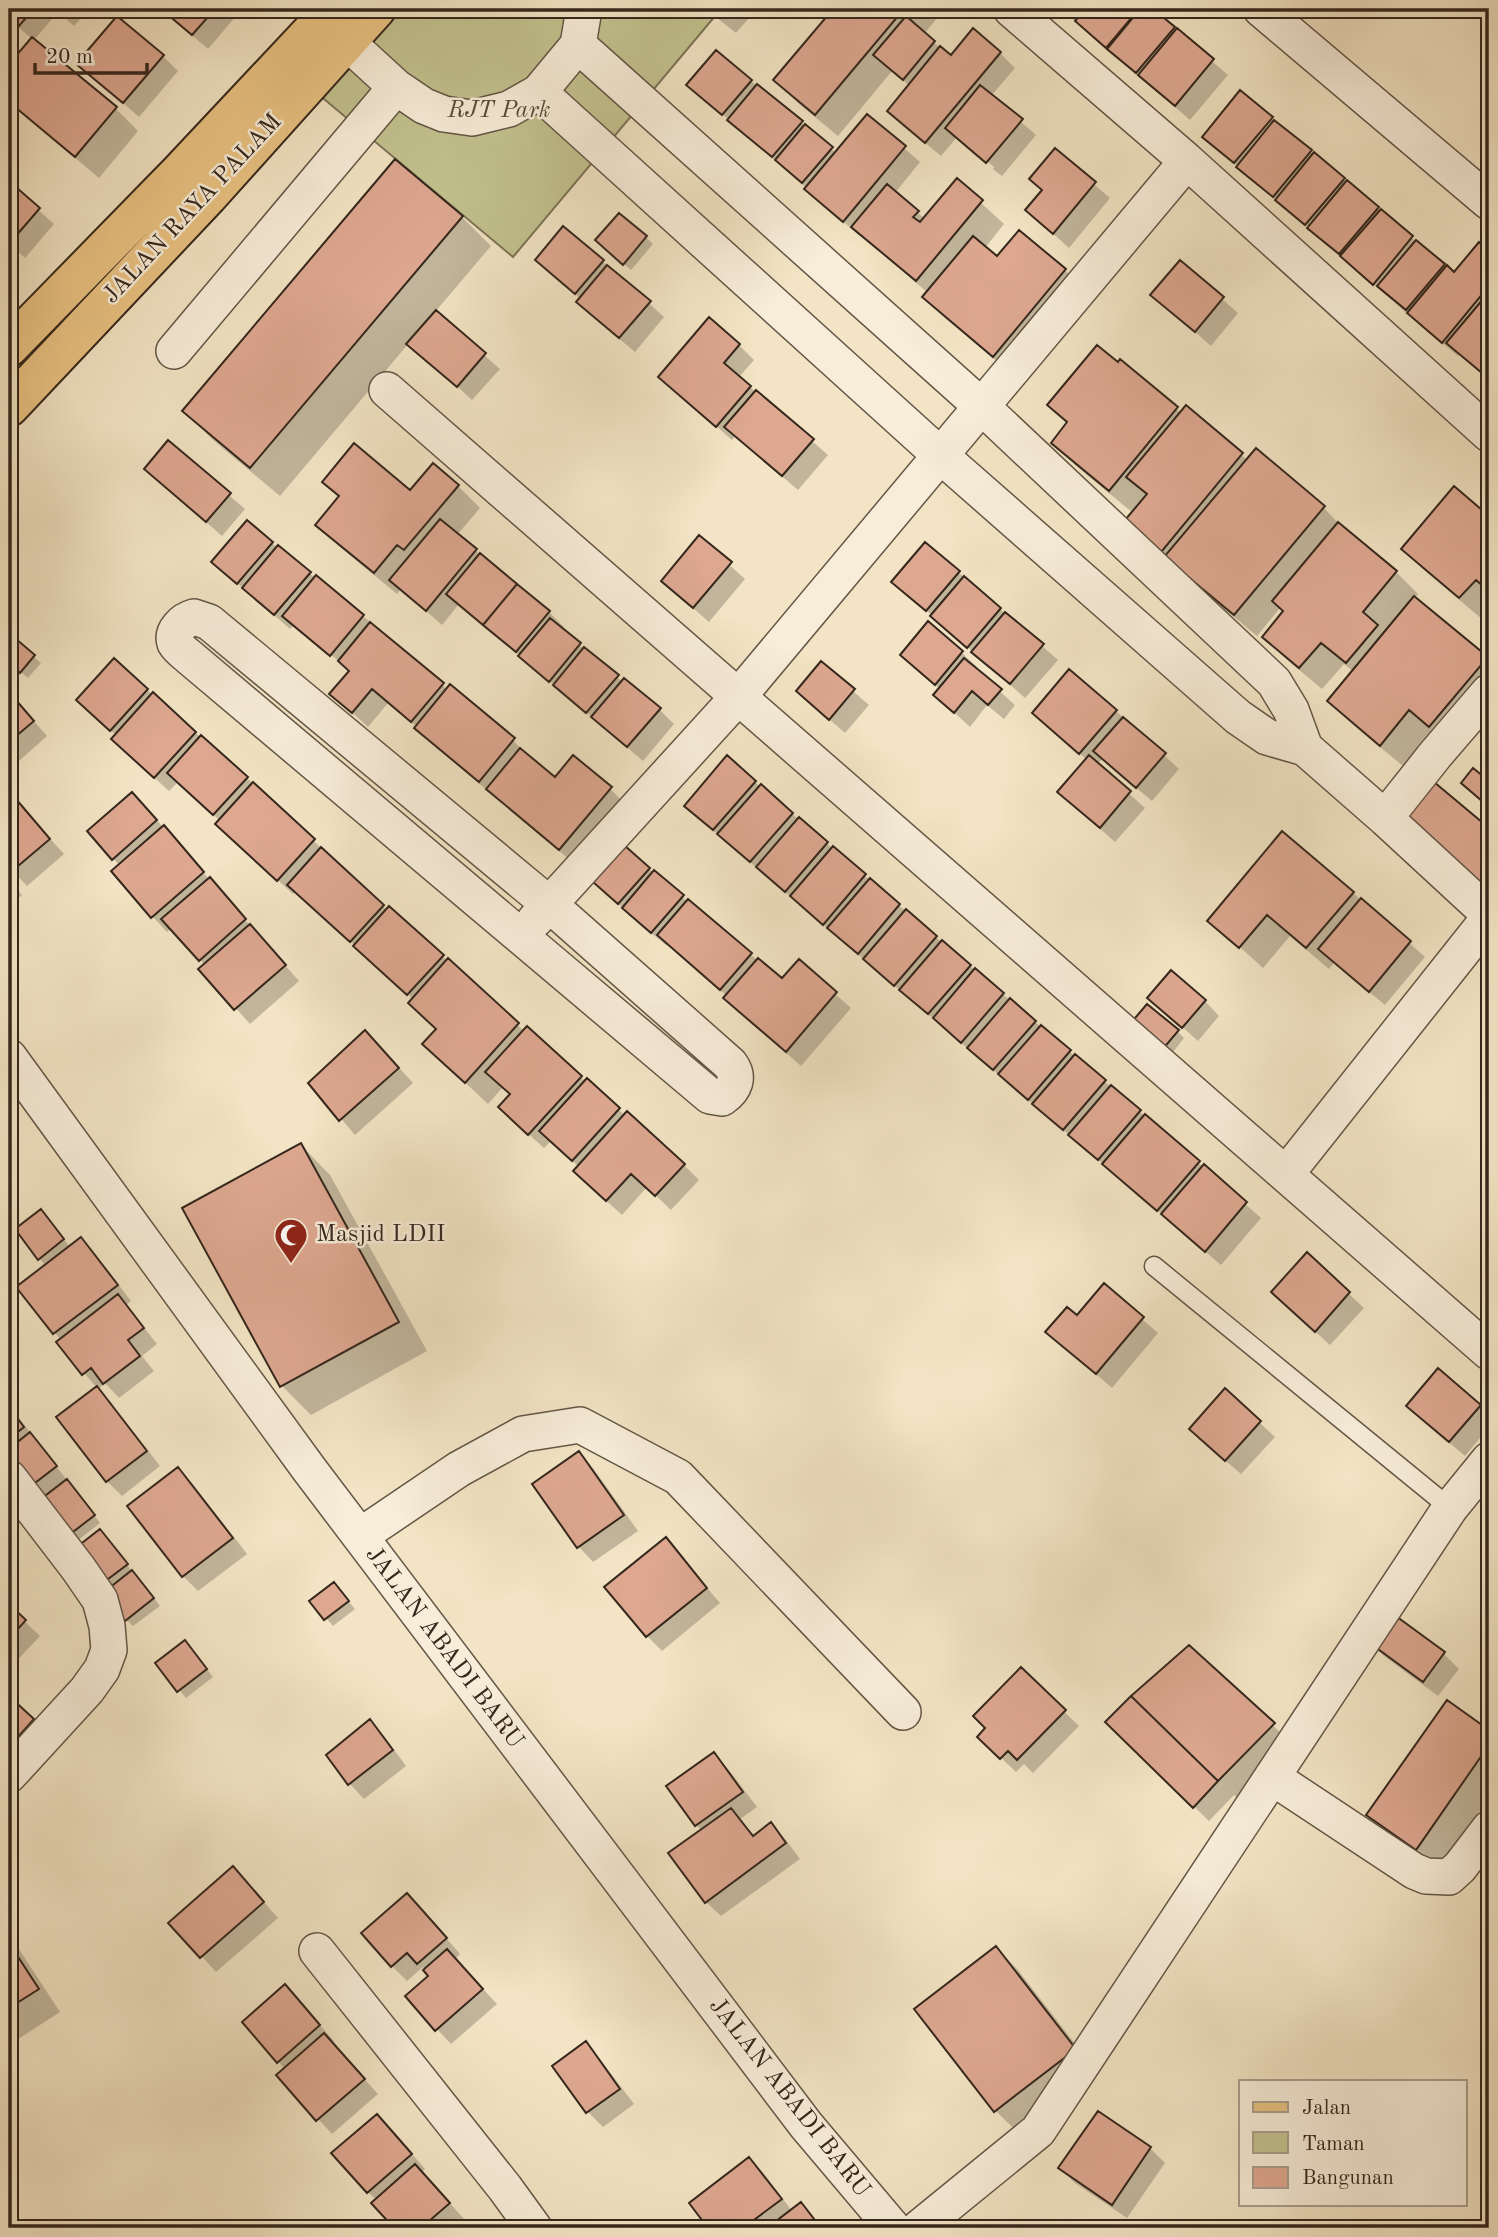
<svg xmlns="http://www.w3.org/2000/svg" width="1498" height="2237" font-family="'Old Standard TT',serif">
<rect width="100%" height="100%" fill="#f2e4c4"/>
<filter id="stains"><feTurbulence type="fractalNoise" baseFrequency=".00286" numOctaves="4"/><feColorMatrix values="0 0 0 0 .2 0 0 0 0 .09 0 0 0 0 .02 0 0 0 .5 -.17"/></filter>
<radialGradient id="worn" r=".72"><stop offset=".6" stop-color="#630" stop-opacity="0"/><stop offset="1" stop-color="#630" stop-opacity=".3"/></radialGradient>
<!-- green -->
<path fill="#c2c28f" stroke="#7c7456" stroke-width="2" d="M365,9H721L513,257L300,79Z"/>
<!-- shadow -->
<path fill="#0003" d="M9,9H89L74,26L58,12L34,40L116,109L138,131L99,178L9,102V52L15,59L32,39L9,19Z
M161,9H242L208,49Z
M706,9H757L736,33Z
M822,9H942L944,10L924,34L952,58L1000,53L1015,68L991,96L1036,135L1002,176L993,169L994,167L960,138L957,137L941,156L904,125L910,86L892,71L838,136L798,103L776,80L830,16Z
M1061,9H1151L1228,75L1190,120Z
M163,56L178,71L139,117L79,64Z
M751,81L836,153L867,116L920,162L895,193L925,219L957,181L1004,224L985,248L997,258L1019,232L1065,270L1087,293L1016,377L946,319L924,297L928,293L860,234L859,235L821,203L807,188L689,85Z
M1271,118L1454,274L1480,244L1489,252V377L1462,354V356L1460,354L1458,356L1424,328L1204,137Z
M1055,151L1110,198L1069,248L1027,210L1044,191Z
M9,184L54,224L25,258L9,244Z
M462,217L491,246L435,312L500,369L472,400L409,343L280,496L213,440L184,411Z
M646,237L653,244L631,270L604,247Z
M537,260L602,261L664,317L635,352L593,317L578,302L581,299Z
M1180,262L1238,313L1211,346L1153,295Z
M739,345L754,360L739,377L828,455L798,490L735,436L732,440L660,377Z
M1121,362L1181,413L1248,460L1323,507L1345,530L1396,572L1418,594L1415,598L1489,661V704L1432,731L1403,766L1351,723L1329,701L1354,672L1344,664L1322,689L1286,659L1264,637L1285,612L1280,608L1257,636L1189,579L1145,548L1133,513L1075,465L1053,442L1068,424L1049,405Z
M168,443L245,509L222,536L146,469Z
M324,482L410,492L458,486L480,508L457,535L549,612L564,627L562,630L623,682L659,709L674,724L643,761L459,604L442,625L401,589L397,594L340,547L318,525L340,498Z
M1454,489L1489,518V611L1482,619L1425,571L1403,549Z
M699,538L745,579L709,622L678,595Z
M272,543L363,616L448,690L513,740L527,756L556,780L610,789L633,811L583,871L431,743L417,727L388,703L368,727L332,694L351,671L294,625L290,629L213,562Z
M958,572L1058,660L1025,698L893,581Z
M928,624L962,653L977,667L975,669L1015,705L1004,719L987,705L970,727L935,695L940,689L902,655Z
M9,635L41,663L28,678L9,662Z
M114,661L247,778L388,911L390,909L524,1031L527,1028L586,1082L626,1116L628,1114L684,1165L699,1180L671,1210L647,1187L622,1215L590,1186L579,1167L551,1141L544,1148L515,1122L512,1095L503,1087L488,1104L424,1044L437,1030L413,999L296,891L293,894L232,838L220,821L178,782L169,791L128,754L116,735L93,715Z
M821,663L869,705L845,733L813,705Z
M9,693L47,736L19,761L9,750Z
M1116,711L1179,769L1152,801L1102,759L1097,765L1145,808L1115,842L1059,792L1087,760L1034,713Z
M755,782L1139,1111L1261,1218L1221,1265L701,820Z
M1435,785L1489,830V899Z
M10,795L64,854L27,886L9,867Z
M147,809L299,981L250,1024L201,969L205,965L172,928L167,932L153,917L113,872L120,866L89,831Z
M649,869L782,981L799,962L851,1008L801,1066L741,1013L727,996L668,944L667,946L639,923L595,882Z
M9,879L22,895L9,906Z
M1353,893L1425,957L1385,1005L1334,963L1329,969L1290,936L1263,968L1210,920Z
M1150,998L1205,1001L1219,1016L1198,1041Z
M1133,1023L1177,1031L1184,1038L1170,1056Z
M380,1047L413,1083L355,1135L311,1083Z
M301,1145L330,1175L427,1351L311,1415L282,1386Z
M9,1206L15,1214L9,1219Z
M48,1218L70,1247L80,1239L95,1254L131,1301L126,1305L157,1344L142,1356L154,1371L119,1398L105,1383L98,1389L111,1403L160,1466L122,1496L107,1481L58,1417L97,1388L58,1342L61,1340L18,1287L46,1266L39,1258Z
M1307,1255L1364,1308L1330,1345L1288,1307Z
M1104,1286L1158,1333L1112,1388L1048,1332L1077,1318Z
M9,1342L19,1355L9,1363Z
M1226,1391L1275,1437L1241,1474L1206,1444Z
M9,1405L100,1523L77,1541L9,1463Z
M1480,1406L1489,1415V1427L1465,1456L1423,1420Z
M579,1453L593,1468L638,1531L593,1562L579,1547L534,1484Z
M178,1469L193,1484L247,1554L198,1591L183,1576L129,1506Z
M100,1531L160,1606L133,1626L126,1619L108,1591Z
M666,1540L720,1603L662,1651L647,1636Z
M334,1584L355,1609L333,1626L312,1601Z
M9,1607L40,1636L9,1669Z
M1389,1613L1444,1654L1459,1669L1438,1696L1384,1656L1369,1641Z
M1189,1647L1296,1747L1242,1802L1234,1795L1209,1821L1107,1722Z
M191,1649L213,1677L186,1698L157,1663Z
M1021,1670L1079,1726L1033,1773L1024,1764L1016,1772L979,1737L987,1728Z
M9,1699L48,1735L9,1767Z
M1447,1702L1489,1732V1798L1439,1871L1391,1837L1369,1815Z
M370,1722L385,1737L406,1766L364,1799L350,1784L329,1755Z
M713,1754L728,1769L757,1807L740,1819L755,1837L771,1825L786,1840L800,1859L721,1916L706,1902L703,1831L696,1825Z
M247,1883L278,1918L216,1972L171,1923Z
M422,1910L460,1954L455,1959L497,2004L451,2044L437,2029L430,1976L423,1967L407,1981L392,1966Z
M9,1934L60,2012L9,2045Z
M996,1948L1018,1970L1097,2072L1018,2133L996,2111L916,2009Z
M299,2001L334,2041L332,2043L378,2094L332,2134L278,2075L285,2069L244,2023Z
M586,2044L600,2059L634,2104L603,2127L588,2112L554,2066Z
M392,2131L425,2169L422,2172L464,2219L453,2228H396L374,2203L376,2200L368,2192Z
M1150,2148L1165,2163L1127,2218L1075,2183L1060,2168Z
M749,2159L764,2174L792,2211L801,2205L822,2228H710L691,2203Z"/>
<!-- building -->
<path fill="#dda790" stroke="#35271c" stroke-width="2" d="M9,9H34L18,27L9,19Z
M161,9H215L192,35Z
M833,9H904L815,115L773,80Z
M1085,9H1139L1106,48L1075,21Z
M1140,9H1153L1175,27L1136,73L1107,49Z
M117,16L164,55L123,103L76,64Z
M906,16L935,41L903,80L873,55Z
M973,28L1001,52L925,143L887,111L940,46L951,55Z
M1177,28L1214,59L1175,106L1138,75Z
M32,37L117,107L75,157L9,102V64Z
M716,50L752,80L722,115L686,85Z
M757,84L803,121L772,157L727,120Z
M980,85L1023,119L986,163L945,128Z
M1240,90L1273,117L1234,163L1202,137Z
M867,114L906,146L843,222L804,189Z
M1274,120L1312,150L1273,197L1236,167Z
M805,124L833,147L802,183L775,160Z
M1055,148L1096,182L1053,234L1025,210L1042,190L1029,179Z
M1314,152L1345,178L1305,225L1275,200Z
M395,159L463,216L250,468L182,411Z
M957,178L983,200L916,281L851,227L887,184L919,211L913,217L920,222Z
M1347,180L1379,207L1339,254L1307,228Z
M9,181L40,208L9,244Z
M1381,209L1413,236L1373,285L1340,256Z
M619,213L647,236L623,265L595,240Z
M563,226L604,260L575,294L535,260Z
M1019,230L1066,269L993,357L922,297L973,236L997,256Z
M1416,240L1445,264L1406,310L1377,286Z
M1479,242L1489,250V286L1442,343L1407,313L1447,265L1454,272Z
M1180,260L1224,297L1195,332L1150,295Z
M607,265L651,301L619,338L576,302Z
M1484,298L1489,302V364L1482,373L1446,343Z
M436,310L486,353L457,387L406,344Z
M709,317L740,344L724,363L751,386L716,427L658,377Z
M1097,345L1118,362L1120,359L1178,407L1109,491L1051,443L1067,422L1047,405Z
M756,390L814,439L782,476L724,427Z
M1186,405L1243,453L1157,557L1120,526L1147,494L1126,477Z
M168,440L231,493L206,522L144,469Z
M354,443L410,490L433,463L459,485L404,550L397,545L374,573L315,525L339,496L322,482Z
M1256,448L1325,506L1234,615L1164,557Z
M1454,486L1489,516V591L1476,580L1459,598L1401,549Z
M440,519L477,549L426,611L389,580Z
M247,520L273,542L237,584L211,562Z
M1338,522L1397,571L1363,612L1378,625L1346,663L1321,643L1299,668L1262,637L1283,611L1272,601Z
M699,535L732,562L693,608L661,581Z
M925,542L960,571L926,611L891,582Z
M278,545L311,572L274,615L242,588Z
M480,553L517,584L483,625L446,594Z
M316,575L364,615L330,656L282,616Z
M964,576L1001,608L967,648L930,616Z
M517,584L550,611L516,652L483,625Z
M1414,596L1488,657L1429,727L1409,710L1380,746L1327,701Z
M1005,612L1044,644L1010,684L971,652Z
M550,618L581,643L549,682L518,656Z
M928,621L963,651L935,685L900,655Z
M370,622L444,683L411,722L372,689L352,713L329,694L349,671L338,661Z
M9,633L35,655L20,673L9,663Z
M584,647L619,675L586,713L553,685Z
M114,658L148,689L110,731L76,700Z
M964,658L1002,689L988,705L972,691L954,713L933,695Z
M821,661L855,689L829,720L796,691Z
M1069,669L1117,710L1079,754L1032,713Z
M624,678L661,708L627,747L591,717Z
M450,684L515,738L479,782L414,728Z
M9,692L34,721L9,742Z
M153,692L196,732L154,778L111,739Z
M1123,717L1166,753L1136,788L1093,751Z
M201,735L248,777L213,815L167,773Z
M520,748L555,777L573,755L612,787L559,850L486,789Z
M727,755L756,781L713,830L684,806Z
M1089,755L1131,791L1100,828L1057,792Z
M1473,768L1489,781V807L1461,783Z
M253,782L315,839L277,881L215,824Z
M1434,782L1489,828V883L1481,892L1399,823Z
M761,784L793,813L750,862L717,834Z
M10,792L50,839L11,872L9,870Z
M132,792L157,820L112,860L87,831Z
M799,817L828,842L785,892L756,867Z
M164,825L204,872L151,918L111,871Z
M1282,831L1354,892L1306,948L1267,915L1239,948L1207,921Z
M624,845L650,868L618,904L593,882Z
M833,846L866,874L823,925L790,896Z
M321,847L384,905L350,942L287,885Z
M654,870L684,895L651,933L622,908Z
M210,877L246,919L199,961L161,919Z
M870,878L900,904L858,954L827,928Z
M1361,898L1411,941L1369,992L1318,949Z
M688,899L752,953L720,990L657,935Z
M389,906L444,955L407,995L353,946Z
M906,909L937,936L894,986L863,959Z
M250,924L286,965L234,1010L198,969Z
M942,940L971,965L928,1014L899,990Z
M448,958L519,1023L465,1083L422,1044L436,1029L408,1003Z
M758,958L782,978L799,959L837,992L786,1052L723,998Z
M975,968L1004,993L961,1043L933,1018Z
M1171,970L1206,1000L1182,1028L1147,998Z
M1010,998L1036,1021L993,1070L967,1048Z
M1147,1004L1179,1030L1162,1050L1130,1024Z
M1041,1025L1071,1050L1028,1100L998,1074Z
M527,1026L582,1076L528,1135L498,1107L510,1094L485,1072Z
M365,1030L399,1068L339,1121L308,1083Z
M1075,1054L1106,1080L1063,1130L1032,1104Z
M587,1078L620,1108L572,1161L539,1131Z
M1111,1085L1141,1110L1098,1160L1068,1135Z
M627,1111L685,1164L655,1196L631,1174L606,1201L573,1171Z
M1145,1114L1200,1161L1157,1211L1102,1164Z
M301,1143L399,1322L280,1387L182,1208Z
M1204,1164L1247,1202L1205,1252L1161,1214Z
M41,1209L64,1239L38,1260L15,1229Z
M81,1237L118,1285L53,1334L16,1287Z
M1307,1252L1350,1292L1315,1332L1271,1292Z
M1104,1283L1144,1317L1096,1374L1045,1332L1067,1307L1077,1315Z
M118,1294L144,1328L128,1340L140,1356L103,1384L91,1368L82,1375L56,1342Z
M1438,1368L1481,1405L1449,1442L1406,1406Z
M97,1386L147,1451L106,1482L56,1417Z
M1225,1388L1261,1421L1225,1461L1189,1429Z
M9,1407L24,1427L9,1439Z
M30,1432L57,1466L27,1489L9,1466V1449Z
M579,1451L624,1515L577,1548L532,1484Z
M178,1467L233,1538L182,1577L127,1506Z
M67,1479L95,1515L69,1535L41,1499Z
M100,1529L128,1564L100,1585L73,1550Z
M666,1537L707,1588L646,1637L604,1587Z
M132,1570L154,1598L125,1621L103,1593Z
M334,1582L349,1601L324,1620L309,1601Z
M9,1604L26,1620L9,1639Z
M1389,1611L1445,1652L1423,1682L1367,1641Z
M185,1640L207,1669L177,1692L155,1663Z
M1189,1645L1275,1723L1218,1781L1131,1696Z
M1021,1667L1066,1710L1017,1760L1008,1751L1000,1759L977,1737L985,1728L973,1716Z
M9,1696L34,1719L9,1747Z
M1131,1696L1218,1781L1193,1808L1105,1722Z
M1447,1700L1489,1730V1745L1416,1850L1366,1815Z
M370,1719L393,1750L348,1785L326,1755Z
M714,1752L743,1792L695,1826L666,1786Z
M731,1808L753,1836L771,1822L786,1843L705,1903L668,1853Z
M233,1866L264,1902L200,1958L168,1923Z
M407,1893L447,1938L417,1964L407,1953L391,1967L361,1933Z
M9,1943L39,1989L9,2008Z
M996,1946L1076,2049L994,2112L914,2009Z
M447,1949L483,1989L435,2031L405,1996L428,1976L423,1970Z
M285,1984L320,2025L277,2063L242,2022Z
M324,2033L365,2079L316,2121L276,2075Z
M586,2041L620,2089L586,2113L552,2066Z
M1098,2111L1151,2147L1112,2205L1058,2168Z
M377,2114L412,2154L367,2193L331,2153Z
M749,2157L782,2199L743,2228H708L689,2203Z
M415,2164L450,2203L421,2228H394L371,2203Z
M801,2202L821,2228H767Z"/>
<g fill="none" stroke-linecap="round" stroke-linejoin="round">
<defs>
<path id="service" d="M1154,1266L1450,1508"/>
<path id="minor" d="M1011,9L1187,161L1489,434
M1261,9L1489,202
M325,22L396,87L424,106L444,114L472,118L509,109L539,92L578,45L584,9
M578,45L981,406L1274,682L1291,710L1305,748
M539,92L941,456L1238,717L1267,737L1305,748L1385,818L1489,914
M174,351L396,87
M387,390L1489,1352
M194,617L209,622L550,905L730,1064C740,1077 735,1089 722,1098L710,1096L188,656C183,652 178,648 175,643C171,631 183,620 194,617Z
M1385,818L1435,755L1489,692
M535,920L738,697L1187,161
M9,1057L309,1469L806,2125L893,2228
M1286,1174L1489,918
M9,1478L78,1568L100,1600L107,1626L109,1650L102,1669L87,1690L9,1775
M360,1536L459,1469L523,1434L580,1425L678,1477L903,1712
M1272,1777L1414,1871L1426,1876L1449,1877L1460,1867L1489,1829
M317,1951L505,2188L534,2228
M919,2228L1038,2131L1450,1508L1489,1460"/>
<path id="primary" d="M9,347L180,172L333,9
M9,407L208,196L376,9"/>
</defs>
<!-- service casing -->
<use href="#service" stroke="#645646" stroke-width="21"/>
<!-- minor casing -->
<use href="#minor" stroke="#645646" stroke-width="38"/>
<!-- primary casing -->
<use href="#primary" stroke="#35271c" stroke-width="42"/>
<!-- service -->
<use href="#service" stroke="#f7edd9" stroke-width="18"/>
<!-- minor -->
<use href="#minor" stroke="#f7edd9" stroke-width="35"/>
<!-- primary -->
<use href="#primary" stroke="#e9c282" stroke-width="38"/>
</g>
<!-- icons -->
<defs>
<symbol id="mosque-pin" viewBox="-11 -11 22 30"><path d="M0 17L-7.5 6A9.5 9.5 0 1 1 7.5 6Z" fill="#8f2418" stroke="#f7edd9"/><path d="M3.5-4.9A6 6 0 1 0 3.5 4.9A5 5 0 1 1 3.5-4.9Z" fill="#fff"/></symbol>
</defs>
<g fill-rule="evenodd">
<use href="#mosque-pin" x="272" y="1216" width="38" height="52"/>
</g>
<g text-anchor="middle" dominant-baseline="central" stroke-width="5" stroke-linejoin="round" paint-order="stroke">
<!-- park labels -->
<g font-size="24" font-style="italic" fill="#584e39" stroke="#f7edd9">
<text x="499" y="111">RJT Park</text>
</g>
<!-- street labels -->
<g font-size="24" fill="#35271c" stroke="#f7edd9">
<text transform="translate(193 209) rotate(-47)">JALAN RAYA PALAM</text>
<text transform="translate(444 1648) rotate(53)">JALAN ABADI BARU</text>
<text transform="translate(789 2098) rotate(52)">JALAN ABADI BARU</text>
</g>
<!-- poi labels -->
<g font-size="24" fill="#35271c" stroke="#f7edd9" text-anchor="start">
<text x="316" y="1235">Masjid LDII</text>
</g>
</g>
<!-- margin -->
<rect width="1498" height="2237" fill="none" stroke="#f2e4c4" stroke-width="35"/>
<rect x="10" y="10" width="1477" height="2216" fill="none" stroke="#35271c" stroke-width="3.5"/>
<rect x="18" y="18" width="1463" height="2202" fill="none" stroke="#35271c" stroke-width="2"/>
<!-- legend -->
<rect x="1239" y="2080" width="228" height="126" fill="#f7edd9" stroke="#a99e8d" stroke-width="2"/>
<rect x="1253" y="2102" width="35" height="10" fill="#e9c282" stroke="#a99e8d" stroke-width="2"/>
<text x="1302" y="2114" font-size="21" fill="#35271c">Jalan</text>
<rect x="1253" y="2132" width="35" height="21" fill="#c2c28f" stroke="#a99e8d" stroke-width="2"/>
<text x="1302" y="2150" font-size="21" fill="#35271c">Taman</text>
<rect x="1253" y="2167" width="35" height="21" fill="#dda790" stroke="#a99e8d" stroke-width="2"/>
<text x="1302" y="2184" font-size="21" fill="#35271c">Bangunan</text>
<!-- scale -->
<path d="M35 63v10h112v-10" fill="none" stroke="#35271c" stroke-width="3.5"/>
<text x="46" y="63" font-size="21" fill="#35271c" stroke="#f7edd9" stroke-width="5" paint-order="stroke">20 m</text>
<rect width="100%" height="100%" filter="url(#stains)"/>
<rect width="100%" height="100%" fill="url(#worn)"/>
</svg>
